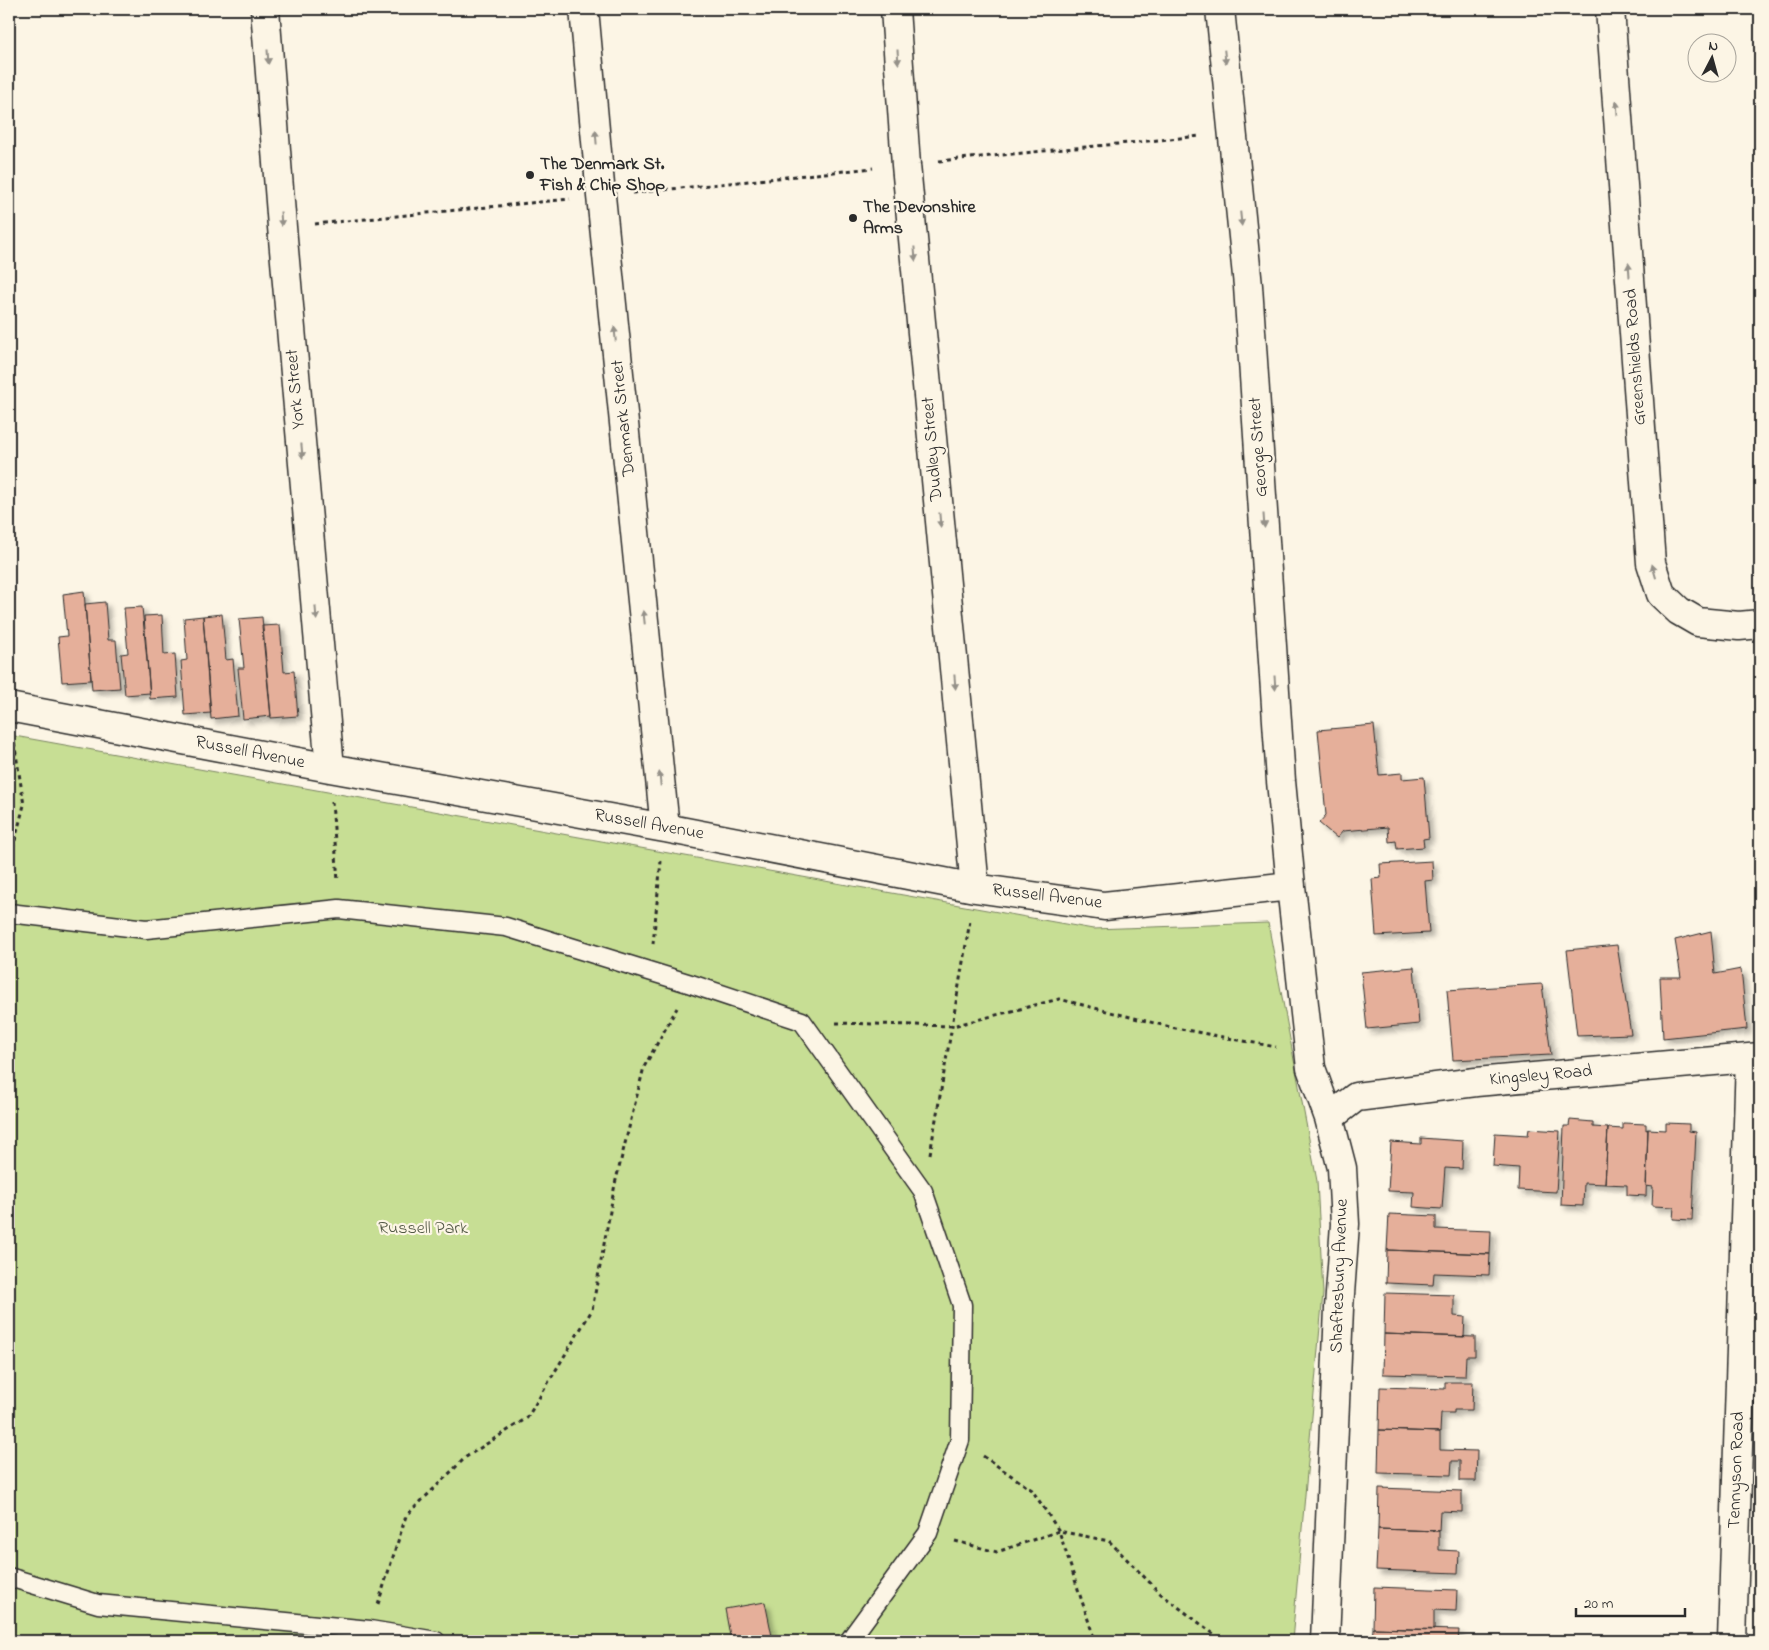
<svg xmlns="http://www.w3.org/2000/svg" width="1769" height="1650" font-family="'Indie Flower',sans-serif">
<defs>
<filter id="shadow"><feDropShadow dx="4.5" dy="4.5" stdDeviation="2.5" flood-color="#0004"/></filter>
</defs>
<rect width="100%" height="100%" fill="#fcf5e5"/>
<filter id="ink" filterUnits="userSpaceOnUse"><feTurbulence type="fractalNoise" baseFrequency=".02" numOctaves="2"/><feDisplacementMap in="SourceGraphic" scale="10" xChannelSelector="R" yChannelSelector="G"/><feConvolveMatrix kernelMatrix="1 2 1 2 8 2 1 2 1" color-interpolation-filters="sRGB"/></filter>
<g filter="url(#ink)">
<!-- green -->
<path fill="#c7de94" stroke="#798460" d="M9,735L1093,929L1268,923L1317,1181L1323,1293L1292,1641H9Z"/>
<!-- building -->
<path fill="#e5af9a" stroke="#2b2b2b" filter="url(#shadow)" d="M84,591L91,680L62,682L58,637L67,636L63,594Z
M105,602L108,640H116L120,688L92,690L85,604Z
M142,607L150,693L125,695L121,654L128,653L124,608Z
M222,614L226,660L233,659L238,716L211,719L203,616Z
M162,615L164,655L175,654L178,697L150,699L144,616Z
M203,616L211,713L185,715L181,661L187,660L184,618Z
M262,617L271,716L243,719L238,668H244L239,619Z
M280,625L284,672L294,671L298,716L271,718L262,626Z
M1374,725L1379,775L1402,773V779L1424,777L1429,838L1423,839L1424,847L1397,849L1396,841L1389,842L1388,827L1343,831L1337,838L1319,823L1326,815L1318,730Z
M1432,861L1433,880L1425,881L1429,933L1376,936L1372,879L1381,878L1380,864Z
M1711,931L1715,974L1741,969L1747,1029L1663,1038L1660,977H1681L1675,940Z
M1617,945L1631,1034L1577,1036L1567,950Z
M1414,967L1419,1024L1367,1029L1361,972Z
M1542,984L1551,1055L1453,1060L1447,990Z
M1570,1120L1593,1122V1127L1608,1128L1605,1184L1584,1183L1583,1206L1561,1205L1564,1126H1569Z
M1623,1123L1646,1124V1130L1648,1129L1646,1196L1627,1195V1185L1605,1184L1608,1128L1623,1129Z
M1666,1123L1689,1124V1131L1696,1132L1692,1220L1673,1219L1674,1207L1652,1206L1653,1187L1646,1186L1648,1129L1666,1130Z
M1529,1129L1560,1131L1556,1192L1518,1190L1519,1168L1493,1166L1495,1133L1528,1135Z
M1421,1138L1463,1141L1462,1169L1445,1168L1442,1209L1413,1207L1414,1192L1388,1191L1391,1142L1421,1144Z
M1389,1214L1436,1216V1229L1491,1231L1490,1254L1387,1250Z
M1387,1250L1490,1254L1489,1275L1434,1273L1433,1285L1386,1283Z
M1385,1293L1454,1295V1316L1465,1317L1464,1337L1384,1334Z
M1384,1334L1475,1337V1356H1466L1465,1376L1383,1374Z
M1445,1382H1473L1472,1410H1454V1413H1441L1440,1432L1379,1430L1380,1387L1445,1389Z
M1379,1430L1440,1432V1450L1477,1451L1476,1481H1460V1461H1452L1451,1475L1378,1473Z
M1379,1488L1462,1491V1512L1440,1511L1439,1531L1378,1529Z
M1378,1529L1439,1531V1550L1459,1551L1458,1573L1376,1570Z
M1374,1587L1457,1590L1456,1611L1434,1610V1630L1373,1628Z
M765,1602L773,1641H731L725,1609Z
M1373,1628L1459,1630L1458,1641H1372Z"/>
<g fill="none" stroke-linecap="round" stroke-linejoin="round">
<defs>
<path id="service" d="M9,913L146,929L339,909L506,927L691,984L802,1021L923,1191L962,1305L960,1440L928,1533L849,1641
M9,1577L98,1604L370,1630L436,1641"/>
<path id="minor" d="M265,9L282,227L330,768
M584,9L601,196L665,828
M895,9L906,165L975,888
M1220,9L1248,286L1281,781L1291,886L1311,1068L1329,1118L1342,1168L1345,1224L1339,1308L1325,1641
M1610,9L1651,563L1661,594L1679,611L1698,622L1739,626L1760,624
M9,707L330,768L665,828L975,888L1104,906L1291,886
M1329,1118L1356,1097L1476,1082L1760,1057
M1732,1641L1750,1058"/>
</defs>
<!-- service casing -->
<use href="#service" stroke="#2b2b2b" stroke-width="21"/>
<!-- minor casing -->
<use href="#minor" stroke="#2b2b2b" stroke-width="31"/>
<!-- path -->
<path stroke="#2b2b2b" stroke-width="3" stroke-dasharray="4 4" stroke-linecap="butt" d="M939,161L1201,136
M633,193L873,168
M315,224L570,199
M332,802L338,881
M9,864L24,805L14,741
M653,944L661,861
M836,1023L953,1026L1059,999L1170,1027L1276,1047
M930,1154L970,921
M983,1456L1032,1490L1059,1531L1095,1641
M955,1541L997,1552L1059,1531L1109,1541L1161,1594L1223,1641
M378,1604L406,1516L466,1457L527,1418L592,1310L615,1184L644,1067L677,1008"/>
<!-- service -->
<use href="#service" stroke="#fcf5e5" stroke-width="18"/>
<!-- minor -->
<use href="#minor" stroke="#fcf5e5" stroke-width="28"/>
</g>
<!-- one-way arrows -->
<defs><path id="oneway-solid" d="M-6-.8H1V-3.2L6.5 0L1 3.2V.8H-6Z" transform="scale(1.25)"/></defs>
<g fill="#949088">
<use href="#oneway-solid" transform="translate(268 57) rotate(86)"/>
<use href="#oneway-solid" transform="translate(898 57) rotate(86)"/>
<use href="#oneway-solid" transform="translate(1225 57) rotate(84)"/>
<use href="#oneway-solid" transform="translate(1617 108) rotate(-94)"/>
<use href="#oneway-solid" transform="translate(596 137) rotate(-95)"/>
<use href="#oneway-solid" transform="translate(281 219) rotate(86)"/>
<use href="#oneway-solid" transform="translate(1241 219) rotate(84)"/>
<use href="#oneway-solid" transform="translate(915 254) rotate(85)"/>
<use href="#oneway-solid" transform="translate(1629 270) rotate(-94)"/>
<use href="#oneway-solid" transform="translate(615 334) rotate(-96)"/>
<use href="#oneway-solid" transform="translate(302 451) rotate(85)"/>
<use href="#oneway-solid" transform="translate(940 520) rotate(85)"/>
<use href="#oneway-solid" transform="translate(1264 521) rotate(86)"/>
<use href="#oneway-solid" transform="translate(1654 571) rotate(-106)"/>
<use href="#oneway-solid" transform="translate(316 613) rotate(85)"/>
<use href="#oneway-solid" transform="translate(644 617) rotate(-96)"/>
<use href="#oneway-solid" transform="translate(955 682) rotate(85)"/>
<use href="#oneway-solid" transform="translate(1275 683) rotate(86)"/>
<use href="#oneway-solid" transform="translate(660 779) rotate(-96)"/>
</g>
</g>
<!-- markers -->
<g fill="#2b2b2b" stroke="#fcf5e5" stroke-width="2">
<circle cx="530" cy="175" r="5"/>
<circle cx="853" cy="218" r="5"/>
</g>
<g text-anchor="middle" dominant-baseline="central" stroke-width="4.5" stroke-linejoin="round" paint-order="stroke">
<!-- poi labels -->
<g font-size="18" font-weight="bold" fill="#2b2b2b" stroke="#fcf5e5" text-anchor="start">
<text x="540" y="165">The Denmark St.<tspan x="540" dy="21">Fish &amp; Chip Shop</tspan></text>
<text x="863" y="208">The Devonshire<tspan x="863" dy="21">Arms</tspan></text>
</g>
<!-- street labels -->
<g font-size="18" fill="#2b2b2b" stroke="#fcf5e5">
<text transform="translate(1636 357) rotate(-94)">Greenshields Road</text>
<text transform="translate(296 389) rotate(-95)">York Street</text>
<text transform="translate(624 418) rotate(-96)">Denmark Street</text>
<text transform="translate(1259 447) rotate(-94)">George Street</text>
<text transform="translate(933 449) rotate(-95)">Dudley Street</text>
<text transform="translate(250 753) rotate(11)">Russell Avenue</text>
<text transform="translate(649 825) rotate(10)">Russell Avenue</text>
<text transform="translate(1047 897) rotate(7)">Russell Avenue</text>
<text transform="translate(1541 1076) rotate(-5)">Kingsley Road</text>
<text transform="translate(1340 1276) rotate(-88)">Shaftesbury Avenue</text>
<text transform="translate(1737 1470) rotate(-88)">Tennyson Road</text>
</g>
<!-- park labels -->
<g font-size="18" fill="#525845" stroke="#fcf5e5">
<text x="423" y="1229">Russell Park</text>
</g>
</g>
<!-- margin -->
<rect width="1769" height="1650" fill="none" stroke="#fcf5e5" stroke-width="30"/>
<rect x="15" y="15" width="1739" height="1620" fill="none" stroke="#2b2b2b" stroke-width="2" filter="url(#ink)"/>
<!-- north arrow -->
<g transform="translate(1712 58) rotate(6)"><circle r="24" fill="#fcf5e5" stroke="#a8a49b"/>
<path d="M0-4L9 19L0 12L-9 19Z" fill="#2b2b2b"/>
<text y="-8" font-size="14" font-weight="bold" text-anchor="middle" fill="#2b2b2b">N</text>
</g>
<!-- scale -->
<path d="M1576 1608v8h109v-8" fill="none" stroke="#2b2b2b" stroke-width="2.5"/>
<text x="1584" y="1608" font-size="15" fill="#2b2b2b" stroke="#fcf5e5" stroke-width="4" paint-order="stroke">20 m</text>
</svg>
